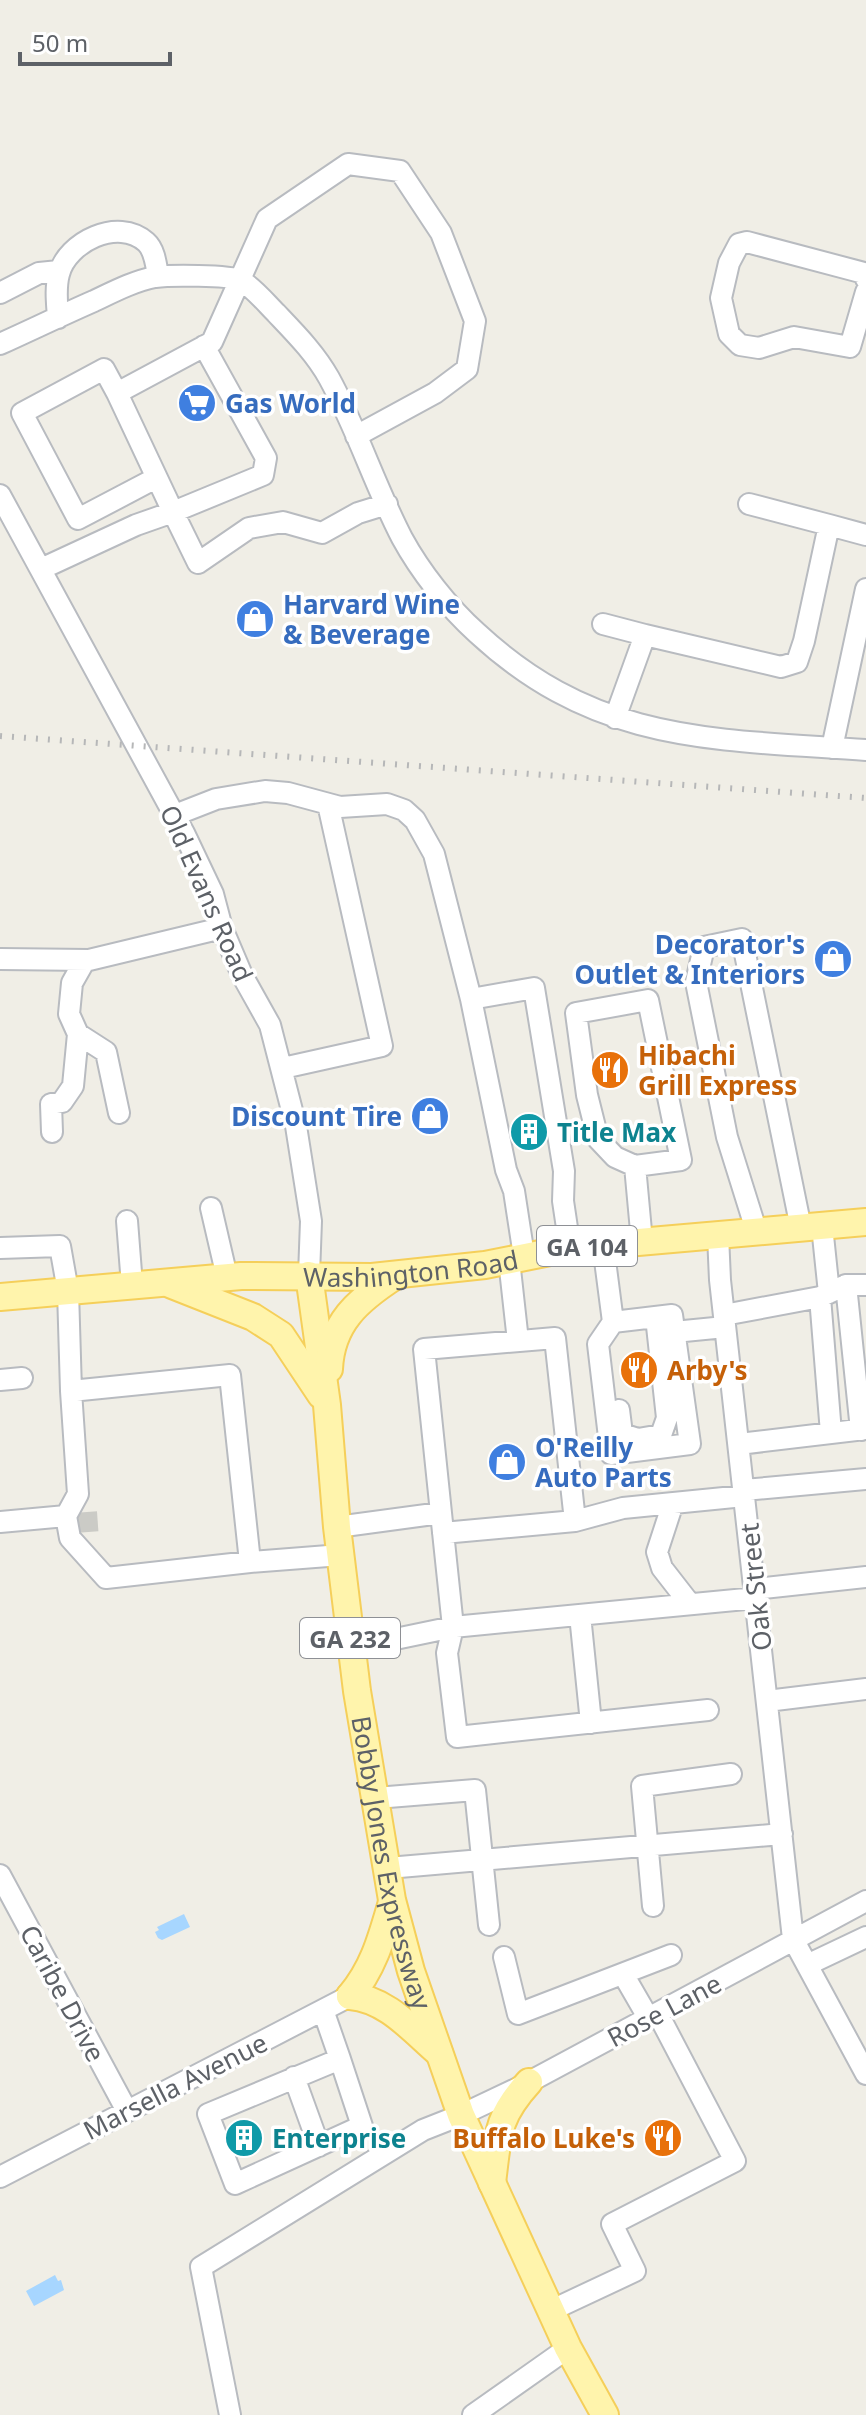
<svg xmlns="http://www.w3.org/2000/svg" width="866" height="2415" font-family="'Noto Sans',sans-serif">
<rect width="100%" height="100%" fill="#f0eee6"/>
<!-- water -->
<path fill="#a7d6ff" d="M184,1914L190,1927L162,1940L158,1938L155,1932L159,1930L157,1927Z
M55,2275L58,2281L61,2280L64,2290L34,2306L26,2291Z"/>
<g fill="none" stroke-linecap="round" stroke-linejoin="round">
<!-- minor-tunnel -->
<path stroke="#cbcbc6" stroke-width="20" stroke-dasharray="20 10" stroke-linecap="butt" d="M87,1512L89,1540"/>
<defs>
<path id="minor" d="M866,279L864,273L747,242L739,244L729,263L721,298L729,334L740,345L759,348L794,337L850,347L866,292
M0,293L39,273L59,271
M58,318C57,303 55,288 59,274C67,242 118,217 146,242C155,250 156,265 158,276
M0,344C31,330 62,315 94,301C113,292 134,281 155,277C169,275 229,275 240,280C252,286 266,303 276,313C295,333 315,353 329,378C357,429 375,486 402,538C420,571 448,607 477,633C597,744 713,739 866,750
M204,346L266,458L263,475L173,512L198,563L249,528L283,522L322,533L358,513L387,504
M117,393L104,369L22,413L78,519L156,478
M0,495L184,833L213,894L222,928L242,975L270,1025L296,1126L311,1221L309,1275
M829,525L866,535
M41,569L136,525L173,512L117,393L212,342L267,219L348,164L400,171L441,233L475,321L467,369L435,393L356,436
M603,624L645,635
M615,718L645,635L781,667L797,662L804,641L829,525L749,504
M832,748L866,589
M175,815L216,799L265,791L288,793L340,807L387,804L404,810L415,820L434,854L471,999L506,1170L514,1191L524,1256
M0,959L89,960L222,928
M471,999L534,988L564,1171L563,1201L570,1248
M648,1000L681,1160L635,1166L615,1157L598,1139L587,1095L576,1013Z
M78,1034L106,1052L119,1113
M283,1068L382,1046L328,804
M52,1132L51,1104L62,1102L73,1086L78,1034L69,1014L72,983L85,960
M635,1166L642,1242
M211,1208L227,1277
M127,1221L132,1285
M822,1226L829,1293
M757,1233L727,1137L696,982L704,947L742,939L801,1228
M718,1235L720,1280L793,1939L866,2074
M603,1245L613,1322L598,1344L611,1454L690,1444L672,1315L613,1322
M0,1248L60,1246L68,1291L71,1391L78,1494L66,1516L70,1538L106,1578L250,1562L341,1555
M509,1260L518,1341
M846,1285L861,1430
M820,1297L831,1433
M724,1315L820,1297L846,1285H866
M674,1332L725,1327
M0,1380L22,1378
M71,1391L230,1375L250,1562
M619,1410L622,1434L638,1439L661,1435L667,1418L656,1317
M739,1444L866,1429
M744,1490L866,1479
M673,1503L657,1552L662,1568L690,1604
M575,1521L623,1508L744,1496
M0,1522L66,1516
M337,1527L441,1513
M443,1533L575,1521L555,1338L424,1349L441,1513L453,1627L447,1653L457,1737
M755,1589L866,1577
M580,1615L591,1723
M352,1648L453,1627L756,1598
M767,1701L866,1689
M457,1737L708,1710
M376,1798L475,1790L489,1925
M388,1868L782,1834
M0,1875L127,2111
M653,1906L642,1786L731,1774
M504,1957L518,2014L671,1955
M807,1965L866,1937
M623,1974L649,2019
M323,2010L340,2059
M340,2059L362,2126L235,2184L208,2114Z
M294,2077L319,2146
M0,2177L350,1996
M552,2310L635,2271L612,2224L735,2161L658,2014
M230,2415L201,2267L423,2130L461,2115L516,2089L866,1901
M473,2415L568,2348"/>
<g id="major">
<path id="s1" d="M309,1275L327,1405L337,1527L357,1691L392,1900L411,1971L461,2115L568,2348L605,2415"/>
<path d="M172,1285L253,1317L281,1335L321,1395"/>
<path id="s2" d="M0,1297L241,1276L372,1277L485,1265L570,1248L866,1222"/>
<path d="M329,1369C331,1323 358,1300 395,1276"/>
<path d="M350,1996C387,1999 412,2030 439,2053"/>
<path d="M350,1996C374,1968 382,1936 392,1902"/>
<path d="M492,2183C498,2136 496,2118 529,2082"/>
</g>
</defs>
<!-- minor casing -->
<use href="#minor" stroke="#b8bbc0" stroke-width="24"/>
<!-- major casing -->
<use href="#major" stroke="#f5cf5a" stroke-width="30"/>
<!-- minor -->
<use href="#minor" stroke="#fff" stroke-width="20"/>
<!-- major -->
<use href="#major" stroke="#fff4ac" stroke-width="26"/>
<!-- rail -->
<path stroke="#b6b7b8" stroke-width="6" stroke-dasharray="2 10" stroke-linecap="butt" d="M0,736L866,798"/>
</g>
<!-- icons -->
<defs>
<symbol id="supermarket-disc" viewBox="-11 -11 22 22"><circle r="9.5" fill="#3f7fe0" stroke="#fff"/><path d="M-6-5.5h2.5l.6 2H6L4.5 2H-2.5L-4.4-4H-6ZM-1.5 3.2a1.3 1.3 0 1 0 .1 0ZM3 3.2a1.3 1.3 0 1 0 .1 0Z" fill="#fff"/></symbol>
<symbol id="shop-disc" viewBox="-11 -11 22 22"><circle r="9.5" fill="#3f7fe0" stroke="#fff"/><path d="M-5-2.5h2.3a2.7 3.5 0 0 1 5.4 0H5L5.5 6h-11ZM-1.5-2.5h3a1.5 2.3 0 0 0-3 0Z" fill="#fff"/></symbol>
<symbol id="restaurant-disc" viewBox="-11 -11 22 22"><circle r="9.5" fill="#e8710a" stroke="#fff"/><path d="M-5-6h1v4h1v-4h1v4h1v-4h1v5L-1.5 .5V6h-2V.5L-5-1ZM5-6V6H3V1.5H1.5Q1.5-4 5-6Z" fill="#fff"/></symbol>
<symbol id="building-disc" viewBox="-11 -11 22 22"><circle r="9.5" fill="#0f9aa8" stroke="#fff"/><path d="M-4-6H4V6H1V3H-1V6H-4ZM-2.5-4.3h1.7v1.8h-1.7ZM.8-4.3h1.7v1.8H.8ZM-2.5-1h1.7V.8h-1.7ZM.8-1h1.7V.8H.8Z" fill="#fff"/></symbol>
</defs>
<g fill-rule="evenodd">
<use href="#supermarket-disc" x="175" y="381" width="44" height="44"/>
<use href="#shop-disc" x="233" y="597" width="44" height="44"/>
<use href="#shop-disc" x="811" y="937" width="44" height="44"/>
<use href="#restaurant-disc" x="588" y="1048" width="44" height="44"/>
<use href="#shop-disc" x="408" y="1094" width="44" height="44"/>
<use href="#building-disc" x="507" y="1110" width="44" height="44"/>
<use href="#restaurant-disc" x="617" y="1348" width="44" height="44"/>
<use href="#shop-disc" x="485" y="1440" width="44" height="44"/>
<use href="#building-disc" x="222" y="2116" width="44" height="44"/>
<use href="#restaurant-disc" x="641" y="2116" width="44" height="44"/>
</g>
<g text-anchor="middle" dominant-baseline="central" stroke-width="7" stroke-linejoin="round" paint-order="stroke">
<!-- shield labels -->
<g fill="#fff" stroke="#8e9095" stroke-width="2">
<rect x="537" y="1226" width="100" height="40" rx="6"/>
<rect x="300" y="1618" width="100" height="40" rx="6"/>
</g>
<g font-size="24" font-weight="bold" fill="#5d6167">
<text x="587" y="1246">GA 104</text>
<text x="350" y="1638">GA 232</text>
</g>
<!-- shop labels -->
<g font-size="26" font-weight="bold" fill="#366cbe" stroke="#fff" text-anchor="start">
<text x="225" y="403">Gas World</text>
<text x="283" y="604">Harvard Wine<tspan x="283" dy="30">&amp; Beverage</tspan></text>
<text x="805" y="944" text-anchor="end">Decorator's<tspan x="805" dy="30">Outlet &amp; Interiors</tspan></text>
<text x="402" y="1116" text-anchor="end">Discount Tire</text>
<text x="535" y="1447">O'Reilly<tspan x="535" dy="30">Auto Parts</tspan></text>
</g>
<!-- street labels -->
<g font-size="26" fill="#5d6167" stroke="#fff">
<text transform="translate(207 893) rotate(66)">Old Evans Road</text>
<text stroke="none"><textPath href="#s2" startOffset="412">Washington Road</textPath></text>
<text transform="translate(755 1587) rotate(-96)">Oak Street</text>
<text stroke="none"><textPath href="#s1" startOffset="594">Bobby Jones Expressway</textPath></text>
<text transform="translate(63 1993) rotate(62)">Caribe Drive</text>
<text transform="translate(664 2010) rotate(-28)">Rose Lane</text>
<text transform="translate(175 2086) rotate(-27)">Marsella Avenue</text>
</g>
<!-- food labels -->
<g font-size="26" font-weight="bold" fill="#c56008" stroke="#fff" text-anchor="start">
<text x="638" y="1055">Hibachi<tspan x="638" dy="30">Grill Express</tspan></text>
<text x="667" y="1370">Arby's</text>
<text x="635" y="2138" text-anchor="end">Buffalo Luke's</text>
</g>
<!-- culture labels -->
<g font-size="26" font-weight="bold" fill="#0d838f" stroke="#fff" text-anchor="start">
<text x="557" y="1132">Title Max</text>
<text x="272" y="2138">Enterprise</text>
</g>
</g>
<!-- scale -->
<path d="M20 52v12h150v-12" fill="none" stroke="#5d6167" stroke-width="4"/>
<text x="32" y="52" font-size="24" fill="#5d6167" stroke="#ffffff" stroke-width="6" paint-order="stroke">50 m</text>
</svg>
